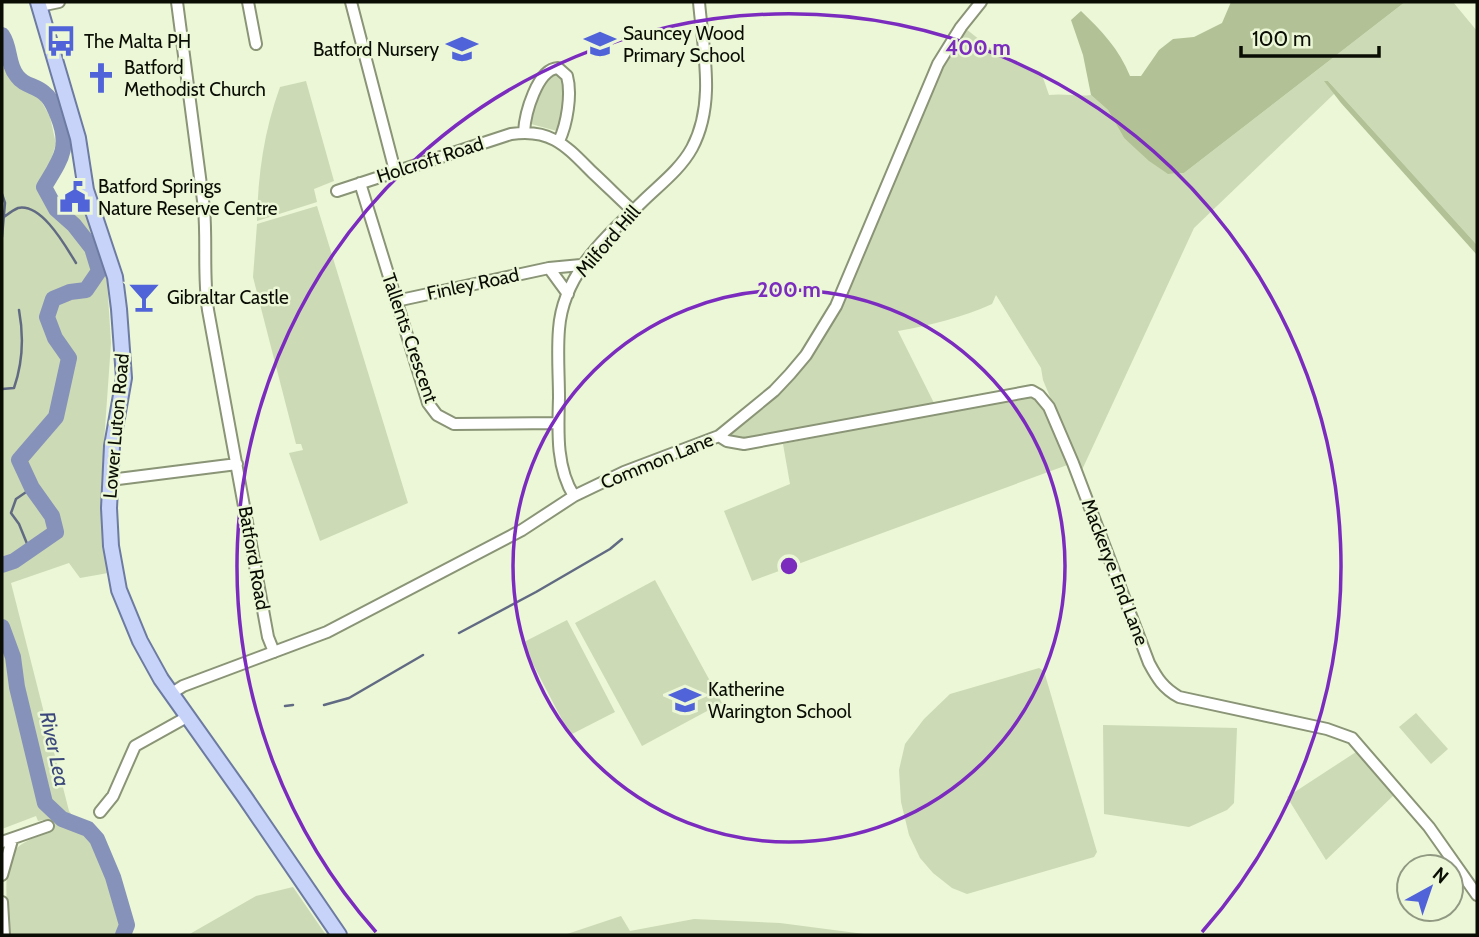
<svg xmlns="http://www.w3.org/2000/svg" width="1479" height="937" font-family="Cabin,sans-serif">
<rect width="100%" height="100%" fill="#ebf7d6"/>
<!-- green -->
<path fill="#cddab6" d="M1405,2H1453L1477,31V245L1328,81H1325L1335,93L1194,228L1081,472L1043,380L1041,368L996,295L992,304C961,318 931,325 898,331L936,407L742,441L731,438L728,435L730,431L762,408L787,384L826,334L944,64L966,29L1003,58L1041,72L1049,95C1064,93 1077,97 1091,95L1108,110L1124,138L1169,174L1184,173Z
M2,64C9,82 20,90 38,95L50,117L56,144L44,181L54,212L83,203L107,280L111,343L101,485L102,546L108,573L80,578L69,563L11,583L69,811L78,824L88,829L97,839L113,877L127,925L123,935H10C8,913 0,865 17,848C24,841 37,837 46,832L43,820L38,821L36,816L2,829Z
M559,72L565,83L559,129L557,131L531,124L529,118L545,77Z
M306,81L334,181L314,189L317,202L257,221C258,174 264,131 280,87Z
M317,206L408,503L320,541L289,453L303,450L301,444H296L253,277L257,224Z
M1028,394L1042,403L1070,464L752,581L724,511L790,484L783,444Z
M655,580L722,703L642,746L575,623Z
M567,620L615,712L570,735L522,643Z
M1039,668L1044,671L1097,852L1094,857L967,894L952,888L933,873L920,858L909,835L901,802L899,770L905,744L924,719L950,694Z
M1416,713L1448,749L1431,764L1399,727Z
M1103,725L1237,728L1234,803L1227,810L1189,827L1104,814Z
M1356,752L1394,795L1326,860L1287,797Z
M293,887L326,935H188L256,896Z
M621,916L630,931L694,919L780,923L872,935H564Z"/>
<!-- forest -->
<path fill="#b3c196" d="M1231,2H1405L1184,173L1168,174L1149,161L1124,138L1108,110L1091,95L1083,55L1071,20L1081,11C1102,31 1119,49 1130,76H1141L1159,50L1173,39L1194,37L1222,23Z
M1324,81H1328L1477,245V255L1341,103Z"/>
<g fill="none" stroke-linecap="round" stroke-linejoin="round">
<!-- stream -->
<path stroke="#616a83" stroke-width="2.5" d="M2,194L5,203L2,237
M4,217C8,214 13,210 18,208C42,203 66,247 76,263
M2,389L14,388C23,362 24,337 19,310
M30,551L19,524L11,513L16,499L32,488
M459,633L536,592L610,549L622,539
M324,705L349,698L423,655
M285,706L293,705"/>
<!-- river -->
<path stroke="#8692b9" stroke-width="16" d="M2,35C11,48 7,64 17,76C24,86 35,85 44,93C52,99 54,107 58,116C71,148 60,160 44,187L56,209L74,225L92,248L99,271L86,290L70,292L53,299L47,317L55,338L69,358L56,417L19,460L32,488L52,516L56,532L14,561L2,565
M2,627L13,657L17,687L45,803L62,819L88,829L97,839L113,877L127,925L123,935"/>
<defs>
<path id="minor" d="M177,2L204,208C207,242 203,276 208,310L268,637L274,652
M248,2L256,44
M351,2L395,171
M40,6L59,2
M524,132C525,114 537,69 558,68L567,76C572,94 567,124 559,141
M360,183L428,403L437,415L454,424L558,423
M337,191L511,134C551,128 566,146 592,172C606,185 619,198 633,211
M549,268L568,294
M396,301L549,268L581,265
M719,436L727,441L744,444L1032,391L1039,395L1049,407L1073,463L1149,663C1157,678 1163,688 1179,697L1327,729L1352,738L1429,827L1477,895
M110,480L237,464
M574,496C556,468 558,431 559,398C559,375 557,352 559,329C563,274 605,238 641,203C658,186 680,170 692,148C716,103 703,50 699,2
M172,693L183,686L327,632L522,530L574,496L624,472L719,436L774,391L790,374L806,355L836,306L938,64L961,27L981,2
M100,812L113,796L135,746L187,717
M2,842L48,826
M2,875L12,840
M2,902L4,935"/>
<path id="major" d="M38,2L78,138L86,190L115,277L119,309L124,378L112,446L109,508L111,546L119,590L140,641L161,679L244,796L339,935"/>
</defs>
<!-- minor casing -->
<use href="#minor" stroke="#8a9476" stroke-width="14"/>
<!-- major casing -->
<use href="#major" stroke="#6d7aa1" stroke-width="18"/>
<!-- minor -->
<use href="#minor" stroke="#fff" stroke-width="10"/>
<!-- major -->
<use href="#major" stroke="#c8d3fa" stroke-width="14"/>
</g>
<!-- distance rings -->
<g fill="none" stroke="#7b2cbf" stroke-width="3.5">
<circle cx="789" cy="566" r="276"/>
<path d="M376 932A552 552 0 1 1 1202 932"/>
</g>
<!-- icons -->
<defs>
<symbol id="bus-bare" viewBox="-9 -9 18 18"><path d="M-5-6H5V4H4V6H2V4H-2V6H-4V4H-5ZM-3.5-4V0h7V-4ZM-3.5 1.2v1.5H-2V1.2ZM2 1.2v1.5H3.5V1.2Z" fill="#5063d9" stroke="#ebf7d6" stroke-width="2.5" paint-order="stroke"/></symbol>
<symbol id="school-bare" viewBox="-9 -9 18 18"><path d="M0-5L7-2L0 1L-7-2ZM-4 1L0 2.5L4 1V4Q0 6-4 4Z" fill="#5063d9" stroke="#ebf7d6" stroke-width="2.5" paint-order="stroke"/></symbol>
<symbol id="church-bare" viewBox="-9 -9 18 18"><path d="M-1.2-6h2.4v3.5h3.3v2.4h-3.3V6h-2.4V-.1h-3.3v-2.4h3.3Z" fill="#5063d9" stroke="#ebf7d6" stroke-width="2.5" paint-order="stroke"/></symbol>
<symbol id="civic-bare" viewBox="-9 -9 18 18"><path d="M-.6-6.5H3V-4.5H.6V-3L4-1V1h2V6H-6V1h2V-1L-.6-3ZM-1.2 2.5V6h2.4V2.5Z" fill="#5063d9" stroke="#ebf7d6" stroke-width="2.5" paint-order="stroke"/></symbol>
<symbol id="bar-bare" viewBox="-9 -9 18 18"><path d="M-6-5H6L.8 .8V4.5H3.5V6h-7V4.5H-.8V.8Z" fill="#5063d9" stroke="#ebf7d6" stroke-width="2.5" paint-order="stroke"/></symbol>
</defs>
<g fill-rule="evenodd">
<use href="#bus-bare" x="39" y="19" width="44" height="44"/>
<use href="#school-bare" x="578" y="22" width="44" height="44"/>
<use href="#school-bare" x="440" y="27" width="44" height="44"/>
<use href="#church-bare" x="79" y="56" width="44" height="44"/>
<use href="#civic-bare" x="53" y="175" width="44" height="44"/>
<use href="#bar-bare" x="122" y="275" width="44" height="44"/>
<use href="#school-bare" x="663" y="678" width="44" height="44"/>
</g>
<g text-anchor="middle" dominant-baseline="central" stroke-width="5" stroke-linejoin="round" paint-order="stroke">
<!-- poi labels -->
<g font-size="19" fill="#0a0d04" stroke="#ebf7d6" text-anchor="start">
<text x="623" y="33">Sauncey Wood<tspan x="623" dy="22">Primary School</tspan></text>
<text x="84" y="41">The Malta PH</text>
<text x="439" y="49" text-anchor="end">Batford Nursery</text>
<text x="124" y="67">Batford<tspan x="124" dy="22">Methodist Church</tspan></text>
<text x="98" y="186">Batford Springs<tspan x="98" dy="22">Nature Reserve Centre</tspan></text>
<text x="167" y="297">Gibraltar Castle</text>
<text x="708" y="689">Katherine<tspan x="708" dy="22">Warington School</tspan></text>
</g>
<!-- street labels -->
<g font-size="19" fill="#0a0d04" stroke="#ebf7d6">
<text transform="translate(430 160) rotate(-18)">Holcroft Road</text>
<text transform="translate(608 241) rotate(-49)">Milford Hill</text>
<text transform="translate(473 284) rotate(-12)">Finley Road</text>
<text transform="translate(410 338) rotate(71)">Tallents Crescent</text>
<text transform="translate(116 426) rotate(-85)">Lower Luton Road</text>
<text transform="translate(657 461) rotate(-22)">Common Lane</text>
<text transform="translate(254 558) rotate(80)">Batford Road</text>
<text transform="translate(1115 572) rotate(69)">Mackerye End Lane</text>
</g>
<!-- water labels -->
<g font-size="21" font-style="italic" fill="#3b477c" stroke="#ebf7d6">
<text transform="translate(55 749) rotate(78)">River Lea</text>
</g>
</g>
<circle cx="789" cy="566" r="10" fill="#7b2cbf" stroke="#ebf7d6" stroke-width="3.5"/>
<g font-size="21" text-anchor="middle" font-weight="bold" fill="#7b2cbf" stroke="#ebf7d6" stroke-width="5" stroke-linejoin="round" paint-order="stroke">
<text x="978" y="55">400 m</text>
<text x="789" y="297">200 m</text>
</g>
<!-- border -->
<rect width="1479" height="937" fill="none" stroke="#0a0d04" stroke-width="7"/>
<!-- north arrow -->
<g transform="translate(1430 888) rotate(40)"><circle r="33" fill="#ebf7d6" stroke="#919982" stroke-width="2"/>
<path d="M0-5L12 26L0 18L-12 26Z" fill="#5063d9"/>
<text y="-10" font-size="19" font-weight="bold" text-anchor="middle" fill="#0a0d04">N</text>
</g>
<!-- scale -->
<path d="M1241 46v10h138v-10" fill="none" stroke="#0a0d04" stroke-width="3.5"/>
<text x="1252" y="46" font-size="21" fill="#0a0d04" stroke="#ebf7d6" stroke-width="5" paint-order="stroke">100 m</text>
</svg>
